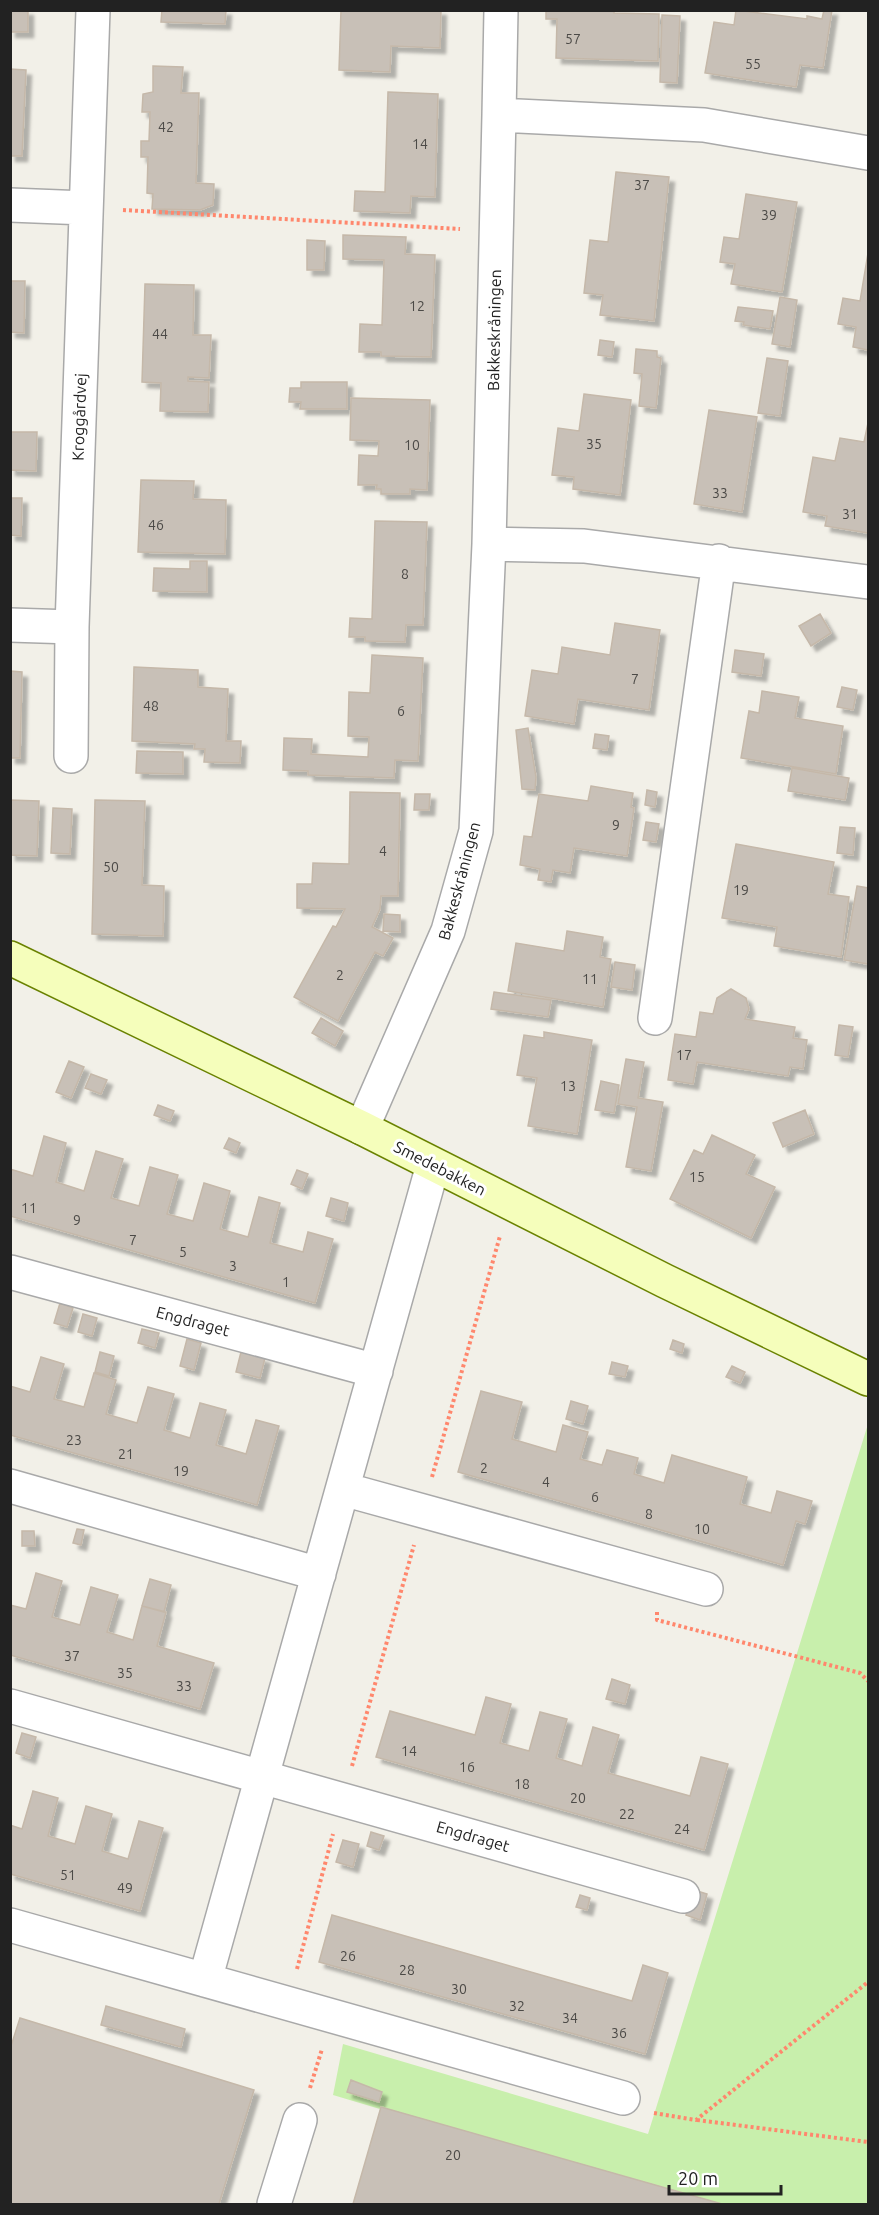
<svg xmlns="http://www.w3.org/2000/svg" width="879" height="2215" font-family="Ubuntu,sans-serif">
<defs>
<filter id="shadow"><feDropShadow dx="5.5" dy="5.5" stdDeviation="1.5" flood-color="#0004"/></filter>
</defs>
<rect width="100%" height="100%" fill="#f2f0e8"/>
<!-- grass -->
<path fill="#c8efac" d="M868,1424V2204H699L333,2095L343,2044L648,2134Z"/>
<!-- building -->
<path fill="#c8c0b7" stroke="#c5b8a9" stroke-width="1.5" filter="url(#shadow)" d="M10,10H28V32H10Z
M162,10H226L225,24L161,22Z
M341,10H441L440,48L391,46L390,72L339,70Z
M546,10H614V13L659,14L658,61L556,58L557,19H546Z
M736,10L807,19V16L822,19L824,10H832L823,68L800,65L796,87L705,73L714,22L734,25Z
M662,15L680,16L677,83L660,82Z
M153,66L183,67L181,93H199L196,183L214,184L213,205L200,210L152,209L153,194L147,193L148,157H141V141H149L150,112H142L143,94L153,92Z
M10,69L26,70L22,156H10Z
M388,92L438,94L435,197L411,196L410,213L354,211L355,191L385,192Z
M616,172L669,177L654,321L600,315L603,295L584,293L590,240L608,242Z
M746,194L797,202L782,292L731,284L735,264L720,262L724,237L739,239Z
M343,235L406,237L405,254L435,255L431,357L381,356V352H359L360,324L382,325L384,260L343,259Z
M307,240L325,241L324,270H307Z
M868,253V350L853,347L856,327L838,324L843,298L860,301Z
M10,281H25L24,333L10,332Z
M145,284L194,285L193,335H211L209,378L188,377V381L209,382L208,412L160,411L161,383L142,382Z
M780,297L797,300L790,347L772,344Z
M738,307L773,311L770,329L743,325L744,322L735,321Z
M600,340L614,342L612,357L598,355Z
M636,349L657,351V357L661,358L656,408L639,406L642,374L634,373Z
M767,358L788,361L780,416L758,413Z
M301,382H347V409H300L301,402H289L290,388H301Z
M584,394L631,400L620,495L573,489L574,477L552,475L558,428L579,431Z
M351,398L430,400L427,490L410,489V494H381V489H376L377,485H358L359,455L378,456L379,441L350,440Z
M709,410L757,417L742,512L694,504Z
M868,423V533L825,526L827,516L803,512L813,457L835,461L840,438L864,442Z
M10,432H37L36,471L10,470Z
M141,480L194,481L193,499L226,500L225,554L138,552Z
M10,498H22L21,536L10,535Z
M375,521L427,522L423,625H406L405,642L365,641V637H349L350,618L372,619Z
M190,561H207V592L153,591L154,568L190,569Z
M820,614L831,633L811,646L799,626Z
M615,623L660,630L649,710L578,699L574,724L525,716L532,670L558,674L562,647L610,655Z
M735,650L764,654L761,676L732,672Z
M372,655L423,658L418,761L395,760L394,778L308,775V771L283,770L284,738L312,739L311,754L368,757L369,737L348,736L349,692L370,693Z
M134,667L198,670V687L228,689L226,741H241L240,763L204,762L205,749H194L195,744L132,741Z
M10,671L22,672L20,758H10Z
M842,687L857,690L853,710L837,707Z
M762,691L799,697L795,718L843,726L836,774L741,758L749,711L759,713Z
M528,728L536,777L535,790L522,789L516,730Z
M595,734L609,736L607,750L593,748Z
M137,751L183,752V774L136,773Z
M792,768L849,778L845,800L788,791Z
M591,786L633,793L631,807L634,808L627,856L574,848L570,873L553,870L551,882L538,880L540,869L520,865L524,836L532,837L539,794L588,801Z
M647,790L657,792L655,807L645,805Z
M350,792L400,793L398,896H381L380,909L372,927L393,938L383,956L375,952L338,1021L294,997L333,926L336,927L345,909L297,908V884H312L313,863L349,864Z
M415,794H430L429,810H414Z
M10,800L39,801L37,856L10,855Z
M95,800L145,801L142,885L164,886L163,936L92,934Z
M53,808L72,809L70,854L51,853Z
M646,822L659,824L656,842L643,840Z
M840,827L855,828L853,855L837,853Z
M736,844L834,862L828,894L849,897L841,957L774,946L777,927L722,918Z
M857,886L868,888V964L844,960Z
M384,914L400,915V932L383,931Z
M567,931L603,937L600,957L611,959L603,1007L508,991L516,943L564,951Z
M615,962L635,965L632,990L611,987Z
M731,989L746,998L749,1009L745,1019L795,1027L793,1038L807,1040L803,1069L790,1067L788,1076L697,1062L693,1084L668,1080L675,1034L696,1037L700,1012L713,1014L717,998Z
M494,992L551,1000L548,1017L491,1009Z
M321,1018L343,1031L335,1046L312,1033Z
M839,1025L853,1027L848,1057L835,1055Z
M544,1032L592,1040L577,1134L528,1126L537,1078L517,1075L524,1035L544,1038Z
M626,1059L644,1062L638,1098L663,1102L651,1171L626,1167L637,1107L618,1104Z
M69,1061L84,1067L71,1098L56,1092Z
M91,1074L107,1080L101,1094L85,1088Z
M601,1081L619,1085L614,1113L595,1110Z
M158,1105L174,1111L170,1121L154,1115Z
M805,1110L814,1134L783,1147L773,1123Z
M712,1135L755,1155L746,1174L775,1187L751,1238L670,1199L694,1150L703,1154Z
M44,1136L66,1143L56,1182L84,1191L96,1151L123,1159L111,1198L139,1206L150,1167L178,1175L167,1214L193,1221L204,1183L230,1191L220,1229L248,1237L259,1197L280,1203L270,1243L303,1252L308,1232L333,1239L315,1303L10,1216V1169L33,1176Z
M229,1138L240,1143L236,1153L224,1148Z
M297,1170L308,1174L302,1189L291,1184Z
M331,1198L348,1203L344,1221L326,1216Z
M60,1303L73,1308L67,1327L54,1323Z
M83,1314L97,1318L92,1336L78,1332Z
M142,1329L159,1333L155,1348L138,1343Z
M187,1339L201,1343L194,1370L180,1366Z
M673,1340L684,1344L682,1353L670,1349Z
M100,1352L114,1356L109,1376L95,1372Z
M241,1352L265,1358L260,1378L236,1372Z
M41,1357L64,1364L54,1399L84,1407L94,1373L116,1380L106,1414L137,1423L148,1387L174,1394L164,1430L190,1438L200,1403L226,1410L216,1445L246,1454L256,1420L279,1426L257,1505L10,1435V1386L30,1392Z
M612,1362L628,1366L625,1377L609,1374Z
M732,1366L745,1372L740,1383L726,1377Z
M481,1391L522,1402L512,1439L556,1452L563,1425L588,1432L580,1459L602,1465L607,1450L638,1458L634,1474L664,1483L672,1455L747,1477L740,1504L771,1513L777,1491L812,1501L805,1524L796,1521L783,1565L458,1472Z
M571,1401L588,1406L583,1424L566,1419Z
M77,1529L84,1530L81,1545L73,1543Z
M22,1531H34L35,1546H22Z
M36,1573L62,1581L52,1617L80,1625L91,1587L118,1595L107,1632L133,1640L142,1606L166,1612L157,1646L214,1663L200,1709L10,1655V1605L26,1609Z
M150,1579L171,1585L164,1612L142,1606Z
M612,1679L630,1685L625,1704L606,1699Z
M486,1697L511,1704L500,1743L529,1751L540,1712L567,1719L556,1758L582,1766L593,1727L619,1735L608,1773L690,1796L701,1757L728,1764L704,1850L376,1757L390,1711L475,1735Z
M22,1733L36,1737L30,1758L16,1753Z
M33,1791L58,1798L48,1836L75,1844L86,1806L112,1814L102,1851L128,1859L139,1821L163,1828L140,1911L10,1874V1825L22,1829Z
M371,1832L384,1836L379,1850L367,1846Z
M343,1840L359,1844L353,1867L336,1862Z
M694,1890L707,1894L700,1920L686,1915Z
M580,1895L590,1898L587,1910L576,1907Z
M332,1915L632,2001L643,1965L668,1973L645,2054L319,1962Z
M106,2006L185,2029L181,2047L101,2025Z
M20,2018L254,2090L219,2204H10V2049Z
M351,2080L382,2092L379,2102L347,2092Z
M381,2107L722,2204H353Z"/>
<g fill="none" stroke-linecap="round" stroke-linejoin="round">
<defs>
<path id="street" d="M499,115L501,10
M10,205L86,208
M489,544L584,546L868,582
M10,625L72,627
M71,756L72,627L93,10
M655,1018L719,561
M362,1128L448,931L476,831L489,544L499,115L704,125L868,153
M10,1272L376,1371
M10,1486L319,1574
M343,1489L706,1589
M10,1706L683,1896
M10,1925L623,2098
M205,1980L433,1165
M274,2204L300,2120"/>
<path id="secondary" d="M10,958L362,1128L665,1281L868,1379"/>
</defs>
<!-- street casing -->
<use href="#street" stroke="#a9a9a9" stroke-width="36"/>
<!-- secondary casing -->
<use href="#secondary" stroke="#6a8200" stroke-width="36"/>
<!-- path -->
<path stroke="#ff876d" stroke-width="4" stroke-dasharray="3 3" stroke-linecap="butt" d="M123,210L460,229
M432,1477L500,1236
M657,1612V1620L860,1673L868,1681
M352,1766L414,1545
M297,1969L333,1834
M310,2088L322,2049
M654,2113L696,2120L868,1982
M697,2120L868,2142"/>
<!-- street -->
<use href="#street" stroke="#fff" stroke-width="33"/>
<!-- secondary -->
<use href="#secondary" stroke="#f5febb" stroke-width="33"/>
</g>
<g text-anchor="middle" dominant-baseline="central" stroke-width="6" stroke-linejoin="round" paint-order="stroke">
<!-- number labels -->
<g font-size="14" fill="#4c4a47">
<text x="573" y="39">57</text>
<text x="753" y="64">55</text>
<text x="166" y="127">42</text>
<text x="420" y="144">14</text>
<text x="642" y="185">37</text>
<text x="769" y="215">39</text>
<text x="417" y="306">12</text>
<text x="160" y="334">44</text>
<text x="594" y="444">35</text>
<text x="412" y="445">10</text>
<text x="720" y="493">33</text>
<text x="850" y="514">31</text>
<text x="156" y="525">46</text>
<text x="405" y="574">8</text>
<text x="635" y="679">7</text>
<text x="151" y="706">48</text>
<text x="401" y="711">6</text>
<text x="616" y="825">9</text>
<text x="383" y="851">4</text>
<text x="111" y="867">50</text>
<text x="741" y="890">19</text>
<text x="340" y="975">2</text>
<text x="590" y="979">11</text>
<text x="684" y="1055">17</text>
<text x="568" y="1086">13</text>
<text x="697" y="1177">15</text>
<text x="29" y="1208">11</text>
<text x="77" y="1220">9</text>
<text x="133" y="1240">7</text>
<text x="183" y="1252">5</text>
<text x="233" y="1266">3</text>
<text x="286" y="1282">1</text>
<text x="74" y="1440">23</text>
<text x="126" y="1454">21</text>
<text x="484" y="1468">2</text>
<text x="181" y="1471">19</text>
<text x="546" y="1482">4</text>
<text x="595" y="1497">6</text>
<text x="649" y="1514">8</text>
<text x="702" y="1529">10</text>
<text x="72" y="1656">37</text>
<text x="125" y="1673">35</text>
<text x="184" y="1686">33</text>
<text x="409" y="1751">14</text>
<text x="467" y="1767">16</text>
<text x="522" y="1784">18</text>
<text x="578" y="1798">20</text>
<text x="627" y="1814">22</text>
<text x="682" y="1829">24</text>
<text x="68" y="1875">51</text>
<text x="125" y="1888">49</text>
<text x="348" y="1956">26</text>
<text x="407" y="1970">28</text>
<text x="459" y="1989">30</text>
<text x="517" y="2006">32</text>
<text x="570" y="2018">34</text>
<text x="619" y="2033">36</text>
<text x="453" y="2155">20</text>
</g>
<!-- street labels -->
<g font-size="16" fill="#222" stroke="#fff">
<text transform="translate(494 330) rotate(-89)">Bakkeskråningen</text>
<text transform="translate(79 417) rotate(-88)">Kroggårdvej</text>
<text transform="translate(459 881) rotate(-75)">Bakkeskråningen</text>
<text transform="translate(440 1168) rotate(27)">Smedebakken</text>
<text transform="translate(193 1321) rotate(15)">Engdraget</text>
<text transform="translate(473 1836) rotate(16)">Engdraget</text>
</g>
</g>
<!-- border -->
<rect width="879" height="2215" fill="none" stroke="#222222" stroke-width="24"/>
<!-- scale -->
<path d="M669 2185v9h112v-9" fill="none" stroke="#222222" stroke-width="3"/>
<text x="678" y="2185" font-size="18" fill="#222222" stroke="#ffffff" stroke-width="4.5" paint-order="stroke">20 m</text>
</svg>
